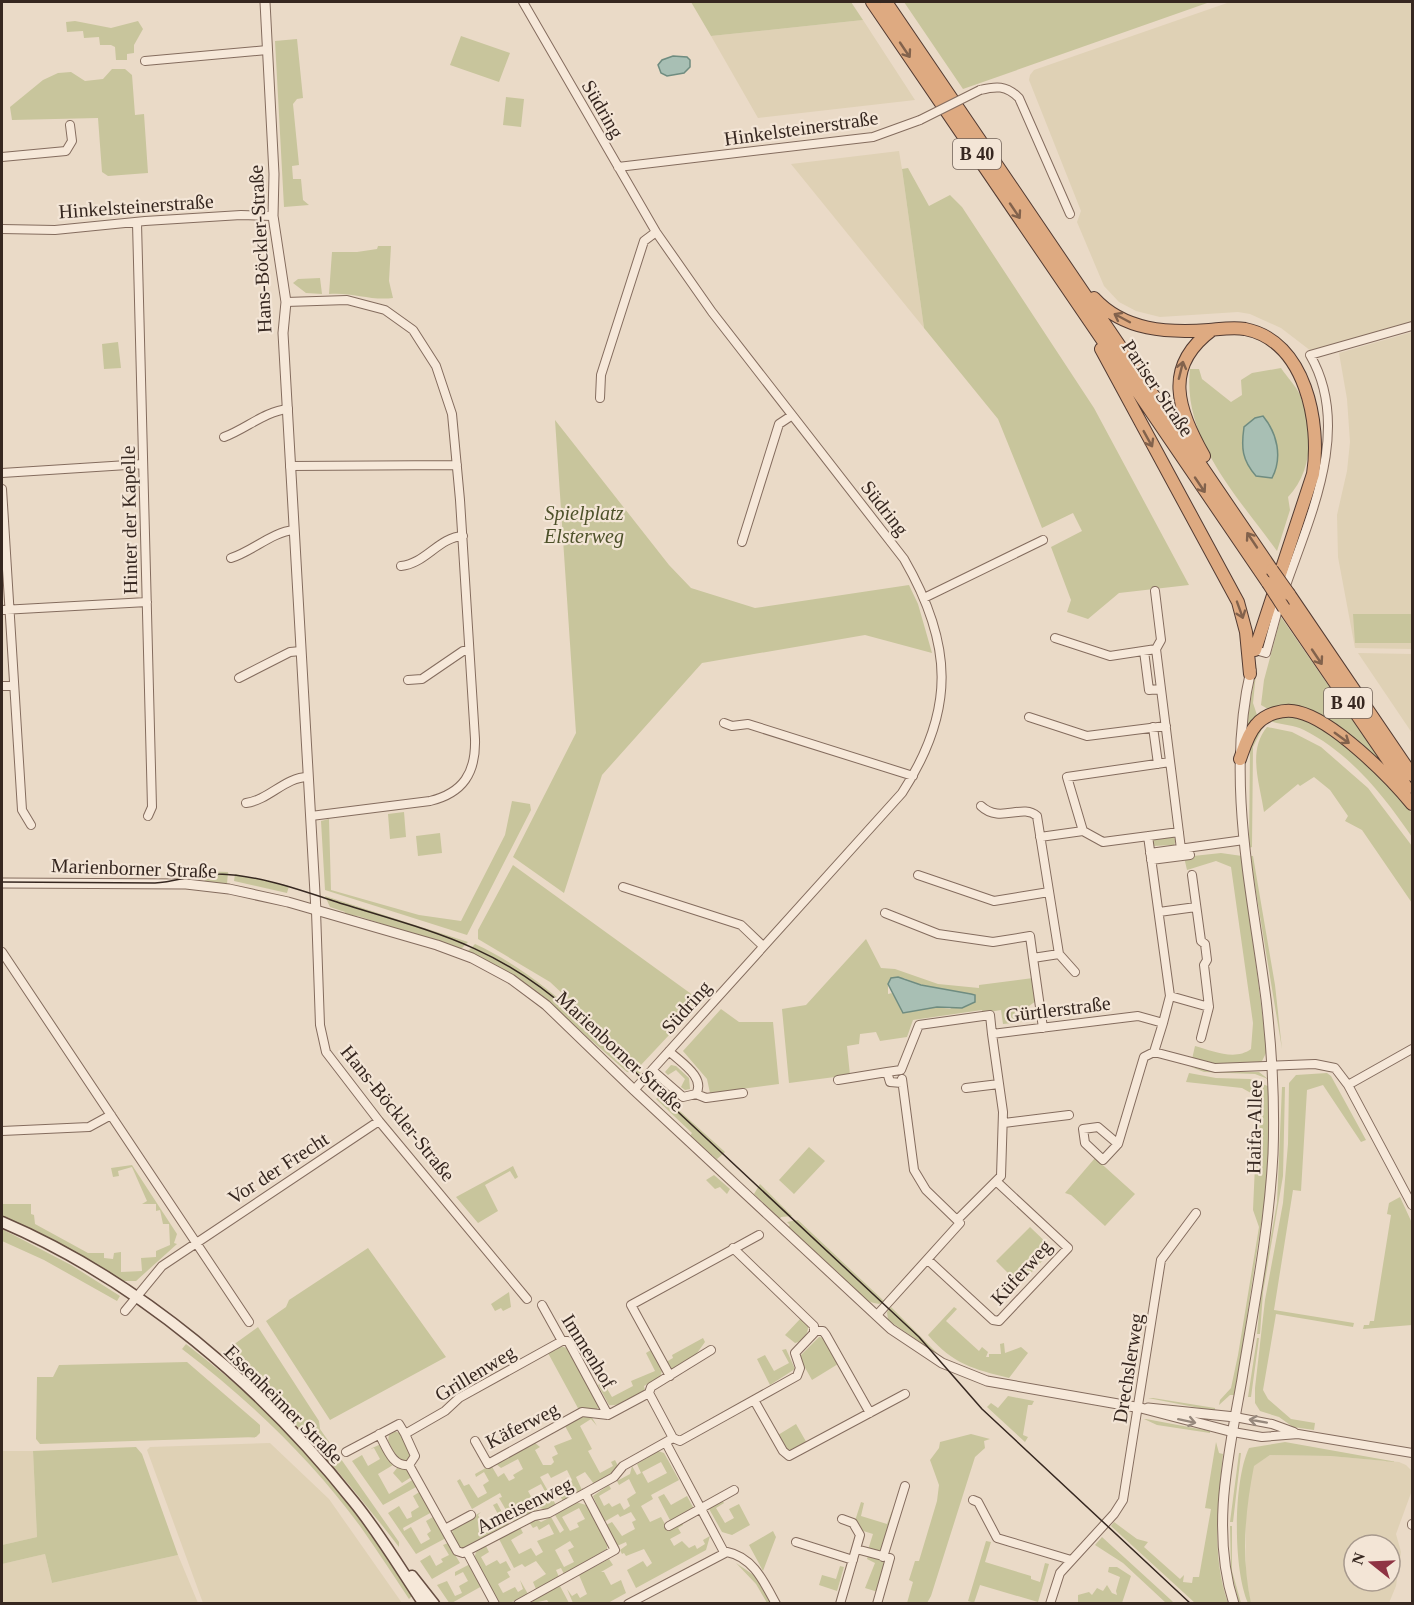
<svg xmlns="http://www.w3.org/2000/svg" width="1414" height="1605" font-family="'Times New Roman',serif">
<rect width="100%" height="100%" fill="#eadac7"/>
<!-- farmland -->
<path fill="#dfd1b5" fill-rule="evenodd" d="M1230,2H1412V322L1311,351L1281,328L1250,314L1238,312L1160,317L1136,311L1119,302L1104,286L1077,222L1081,211L1029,80L1030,75L1034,70Z
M863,20L915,100L758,118L711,36Z
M899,151L902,169L924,328L791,164Z
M1412,332V649L1355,648L1338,557L1337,515L1347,471L1350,442L1347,399L1339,353Z
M1358,653L1412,654V733Z
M270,1443L329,1499L402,1603H203L147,1450L150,1447Z
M2,1451H33L37,1537L2,1545Z
M1270,1455L1330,1456L1399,1462L1406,1465L1412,1471L1411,1493L1396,1534L1401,1552L1396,1586L1389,1603L1251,1604L1246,1578V1508L1253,1466ZM1354,1545H1390V1581H1354Z
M45,1554L52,1583L178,1555L198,1603H2V1564Z"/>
<!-- green -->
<path fill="#c8c59c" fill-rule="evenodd" d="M691,2H851L863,20L711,36Z
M904,2H1210L963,89Z
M75,21L111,28L138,21L143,29L134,45V53L127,54V60H116L115,47L111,45H100L99,37L84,38L83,31L67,32L66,22Z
M461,36L510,53L499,82L450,65Z
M297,39L303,98L297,99L293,104L299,165L292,166L293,179H301L303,200L309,205L284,207L275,41Z
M112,69H125L132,75L135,115L144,114L148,173L108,176L102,172L98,118L12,120L10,107L43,80L58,73L71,72L85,81L103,79Z
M506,97L524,99L521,127L503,125Z
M908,168L929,206L950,195L962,207L1094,408L1189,585L1119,593L1088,619L1067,612L1071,600L1051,547L1082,531L1073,513L1042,528L998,419L924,328L902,169Z
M378,246H391L389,281L393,298C372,301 351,292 329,294L332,252H357L377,249Z
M320,278L322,294L306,293L293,283L298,279Z
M118,342L121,368L104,369L102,344Z
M1281,368C1287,377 1296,386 1300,395C1313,429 1314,470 1288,497L1290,510L1277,551C1239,498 1182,440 1190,369H1199L1202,379L1231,402L1242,395L1241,380L1252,373Z
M555,420L669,565L691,588L755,608L909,585L918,604L932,653L865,635L702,663L602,775L564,893L513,857L576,733Z
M1353,614H1412V643H1355Z
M1281,617L1380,760L1382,765L1325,721L1268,709L1261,705L1264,680Z
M1257,664L1253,703L1258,718L1249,729L1246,728Z
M1273,716H1302L1343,742L1402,798L1412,814V837C1384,796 1350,753 1304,730C1294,725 1283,725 1273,722L1270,720Z
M1260,725L1263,727L1253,747L1252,847L1249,848L1250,747Z
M1267,727L1292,732L1321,747L1368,788L1412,846V903L1362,830L1345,821L1348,816L1330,790L1314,777L1300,786L1298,784L1264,812C1260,784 1247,751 1267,727Z
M512,801L530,804L531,810L467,935L325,890L321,821L329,819L331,890L419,915L461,921L505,835Z
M404,812L406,837L390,839L388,814Z
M440,833L442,853L418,856L416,836Z
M1173,836L1176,841L1174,845L1152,846L1153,839Z
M1221,853L1242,856L1267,1051L1261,1063L1216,1064L1192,1059L1195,1046C1213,1051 1235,1061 1251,1049L1253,1023L1231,867L1216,861L1187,870L1184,857Z
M1250,856H1253L1275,985L1282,1049Z
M513,865L701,1001L640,1066L550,982L478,939V930Z
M202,871L228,872L227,884L204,881L209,878L202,877Z
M235,874L289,886L287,893L234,881Z
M325,896L468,942L459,951L456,948L358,916L344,915L345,912L330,907Z
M866,939L881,968L895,969L938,984L979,988V985L1033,978L1036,1001L1029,1006L1031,1021L1003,1024L1001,1010L983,1013L982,1010L913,1020L907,1037L880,1041L876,1032L860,1034L859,1044L847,1046L850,1075L789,1083L782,1009L806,1005ZM904,978L921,985L971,994L950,1009L937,1007L903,1013L892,993L888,994V984Z
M475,944C540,974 588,1025 641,1073L627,1072L532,988L468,951Z
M721,1009L739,1022H773L779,1084L710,1093L707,1079L683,1051Z
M671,1065L676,1066L689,1078L690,1089L685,1090L681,1087L685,1079L676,1070L668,1075L665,1072Z
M1191,1067L1219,1072H1259L1268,1079L1255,1074L1204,1072Z
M1189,1073L1216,1078L1250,1079L1270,1087L1267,1185L1235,1395H1230L1219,1405L1220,1400L1231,1388L1238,1355L1259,1227L1253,1210L1258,1097L1242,1088L1186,1082Z
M1327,1073L1331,1076L1366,1140L1361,1142L1323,1085L1307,1090L1301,1191L1293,1190L1274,1310L1354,1323L1353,1327L1276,1314L1263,1390L1268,1399L1291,1419L1315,1423L1314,1430L1293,1427L1279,1417L1260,1411L1255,1403V1388L1265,1300L1283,1203L1288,1144L1289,1083L1296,1075Z
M1282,1087H1285L1283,1176L1263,1292L1260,1334H1257L1261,1292L1277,1203Z
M661,1094L725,1152L717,1159L745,1185L712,1155H707L690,1136L692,1133L656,1099Z
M809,1147L825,1161L794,1194L779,1180Z
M1095,1158L1135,1194L1105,1226L1071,1195L1065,1193Z
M132,1165L177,1234L174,1243L177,1244L136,1281H123L69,1249L2,1218V1204H31V1214L34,1215L35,1224L88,1253H104V1258L113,1259L114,1253L121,1252V1272L142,1271L141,1258L156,1257V1251L170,1245L169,1224H163L160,1210L156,1211V1204H142L147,1201L132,1167L118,1171L119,1176L113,1177L111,1168Z
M513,1166L518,1177L515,1179L510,1171L485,1185L498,1211L478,1223L456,1197Z
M714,1175L730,1189L727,1194L720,1187L715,1189L706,1180Z
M760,1184L792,1216L781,1217L778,1221L774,1213L754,1194Z
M1400,1197L1412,1223V1325L1363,1329L1364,1325H1369L1370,1321H1374L1391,1215L1387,1214L1389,1203Z
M798,1220L885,1302C873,1310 852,1289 842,1280V1276L795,1233L786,1229L790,1225L787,1222Z
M1030,1227L1053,1249L1020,1285L996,1261Z
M2,1229L71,1265L120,1296L117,1301L44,1260L2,1241Z
M368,1248L446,1357L330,1420L266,1321L286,1307L289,1300Z
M509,1292L511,1307L503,1311L501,1308L495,1311L491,1304Z
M891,1307L941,1357L888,1320L887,1312Z
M954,1307L957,1309L946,1321L979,1351L982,1347L988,1352L986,1357H989V1354H1001L1000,1344L1004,1343L1005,1353L1021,1347L1028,1353L1009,1378C973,1369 953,1364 928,1335Z
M801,1318L808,1325C809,1333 803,1342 795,1343L785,1335Z
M258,1327L319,1421L320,1429L399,1542V1547C345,1477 288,1411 222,1353Z
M819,1337L824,1338L838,1364L812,1380L799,1357Z
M703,1338L705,1342L692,1360L672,1372L666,1362L673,1358L672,1355Z
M1257,1338H1259L1251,1397H1248Z
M186,1344C244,1389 300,1438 345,1497C369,1529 390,1562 413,1595L409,1599C393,1575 377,1550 360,1526C310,1458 249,1400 182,1349Z
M561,1346L569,1349L599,1406L597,1409L579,1410L548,1353Z
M786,1349L795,1369L770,1385L757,1359L765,1355L774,1371L789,1363L782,1350Z
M651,1350L662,1371L660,1377L644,1386L645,1390C634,1396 621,1407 609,1405L598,1385L603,1382L612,1397L633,1386L631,1381L655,1371L646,1353Z
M187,1362L260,1425V1433L256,1437L40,1444L36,1439L37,1377H53L59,1365Z
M1008,1396L1034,1401L1032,1405H1028L1023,1435L1028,1437L1025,1442L987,1407L991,1403L998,1408Z
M1148,1398H1153L1215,1408V1411Z
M586,1415L591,1416L597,1426L591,1419L580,1426L592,1449L588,1451L600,1473L613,1466L611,1462L615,1460L619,1468L617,1471L594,1484L585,1472L576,1477L582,1490L563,1501L556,1489L570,1484L572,1480L567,1470L551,1478L548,1473L540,1477L556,1505L547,1510L540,1508L513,1522L499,1498L502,1497L500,1493L472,1509L457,1481L460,1479L464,1486L469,1484L478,1498L487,1493L483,1485L489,1481L484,1472L476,1477L475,1474L491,1465L498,1477L504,1473L509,1481L515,1478L513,1475L523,1469L518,1459L501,1468L495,1463L534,1442L540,1447L535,1450L543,1465H551L554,1462L552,1457L558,1454L554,1446L572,1439L565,1426ZM541,1484L547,1495L534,1502L528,1491Z
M1144,1419H1146L1210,1431V1433L1157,1425Z
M796,1424L808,1445L794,1453L787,1451L778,1435Z
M395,1431L401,1434L412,1455L406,1462L397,1459L388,1441L389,1435Z
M971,1434L990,1439L984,1441L985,1448L975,1457L931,1596L927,1603H907L913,1582L909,1580L915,1561H919L937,1501L939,1485L930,1460L939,1448L940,1442Z
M1216,1442L1219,1453L1223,1454C1218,1504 1211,1555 1228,1603H1195L1111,1526L1114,1522L1137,1539L1148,1542L1144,1547L1180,1579L1184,1575L1183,1582L1192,1583L1193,1577H1199L1211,1509L1205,1508Z
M1285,1442L1397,1462L1330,1456L1270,1455L1254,1466C1245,1512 1241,1557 1251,1603H1248C1233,1569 1233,1482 1249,1448Z
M381,1444L393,1465L378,1474L389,1494L414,1479L418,1486L383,1505L352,1461L362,1455L368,1466L380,1459L374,1448L370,1449Z
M136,1447L142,1454L178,1555L52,1583L45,1554L2,1564V1545L37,1537L33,1451Z
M658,1451L664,1453L679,1480L651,1495L653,1499L641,1506L650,1522L661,1517L668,1529L682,1522L683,1525L678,1528L681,1533L670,1539L674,1546L682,1541L689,1548L695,1545L697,1549L705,1544L703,1540L710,1536L706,1550L636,1588L627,1570L643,1561L647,1567L652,1563L644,1549L626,1556L624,1553L622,1554L620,1550L627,1545L626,1542L617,1546L606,1525L612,1522L622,1536L635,1529L632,1522L636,1520L631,1512L620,1517L618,1514L604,1522L593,1496L609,1485L611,1489L599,1496L604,1506L609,1503L612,1507L620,1503L624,1510L630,1506L627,1499L636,1493L629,1479L619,1485L617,1481L630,1474L632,1466L637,1475L641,1473L637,1464ZM661,1462L667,1473L648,1483L642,1472Z
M1239,1453H1241L1233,1522H1230Z
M397,1468L408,1469L413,1476L402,1483L393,1473Z
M421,1491L432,1512L403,1528L404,1531L411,1527L421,1544L430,1539L427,1534L431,1531L426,1521L433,1517L446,1538L416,1554L388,1513L399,1506L407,1519L412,1517L411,1512L419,1507L413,1496Z
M664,1494L671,1505L687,1496L694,1509L671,1522L658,1497Z
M722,1500L724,1503L716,1508L725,1523L734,1518L729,1509L739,1504L750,1525L732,1535L722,1532L708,1507Z
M576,1502L586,1505L607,1544V1549L564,1574L561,1568L556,1570L559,1577L536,1589L533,1582L546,1574L536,1561L525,1567L522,1564L514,1568L499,1539L520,1527L523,1533L511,1540L519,1554L531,1548L536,1556L543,1552L537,1541L554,1534L549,1524L539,1530L537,1526L533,1528L529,1522L536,1519L541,1522L551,1517L560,1533L564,1530L555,1515ZM579,1508L585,1519L577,1523L579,1527L570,1531L562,1517ZM570,1541L574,1547L568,1550L574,1562L564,1567L555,1550Z
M861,1502L864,1503L861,1516L887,1524L892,1511L895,1512L882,1551L868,1550L873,1534L860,1530L855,1521Z
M497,1503L509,1525L465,1549L458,1546L452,1534L453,1528L481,1512L478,1515L485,1527L497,1520L496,1518L499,1516L493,1505Z
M1230,1526H1232V1571L1241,1603H1239L1231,1571Z
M773,1531L776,1537L763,1571L749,1545Z
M1102,1537L1171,1600L1174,1603H1166L1123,1563L1095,1545Z
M986,1541L991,1542L985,1562L1031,1576V1579L1040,1582L1045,1563L1049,1564L1038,1602L980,1585L974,1603L968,1601Z
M448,1543L460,1563L432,1579L420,1561L430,1555L436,1566L443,1562L441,1559L449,1555L443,1545Z
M486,1546L489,1552L481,1557L486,1566L497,1560L500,1564L506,1561L511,1570L507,1572L510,1577L498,1584L503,1593L515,1587L518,1592L523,1589L520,1580L528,1594L510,1603L498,1602L474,1559L476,1552Z
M868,1556L884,1561L886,1564L878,1592L865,1588L875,1563L867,1559Z
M609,1559L613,1565L601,1572H604L611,1585L621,1580L626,1593L608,1603H573L567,1589L572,1596L577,1593L580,1598L587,1594L579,1575Z
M736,1563L755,1576L771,1603H767L756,1584Z
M470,1564L482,1586L450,1604L437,1585L447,1581L455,1596L462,1593L459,1586L468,1581L463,1572L455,1576V1572Z
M840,1566L844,1567L837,1591L819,1585L822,1575L836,1579Z
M1109,1567H1117L1131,1576L1122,1603H1078V1595L1089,1592L1092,1595L1097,1588L1103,1591L1107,1585L1112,1593L1117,1595L1116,1591L1120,1577L1108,1572Z
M560,1586L569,1603H549L547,1600L533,1603V1598Z"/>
<!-- water -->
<path fill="#a8bfb4" stroke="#6f8c80" stroke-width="1.5" d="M673,56L687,57L690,60V67L684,73L667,76L661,73L658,65L662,60Z
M1263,416C1277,433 1283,457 1272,478L1256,476C1242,460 1241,448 1244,427L1255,418Z
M898,977L921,985L971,994L975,995V1002L962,1008L937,1007L903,1013L888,984L891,978Z"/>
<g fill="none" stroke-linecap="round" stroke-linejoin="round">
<defs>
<path id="minor" d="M523,2L656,232L712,312L904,559C953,644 956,710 902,793L634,1090
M145,61L267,50
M980,90C996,86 1006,85 1019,98L1070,214
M2,157L66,151L72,141L70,125
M618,167L873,137L920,120
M137,223L152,807L148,816
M2,229L55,230L145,221L241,215L273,216
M286,302L347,300L385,310L413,330L436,366L452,414L460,500L475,739C476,773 463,793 430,801L311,816
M600,398L601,375L644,241L656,232
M224,437C246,429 265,411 288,409
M290,466L457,465
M2,473L143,464
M2,489L22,810L31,825
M742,542L779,424L791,416
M231,558C253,551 272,532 294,530
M401,566C425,564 439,537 463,536
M1155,591L1161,640L1156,649L1181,849
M1284,591C1309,518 1353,429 1310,355L1412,326
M924,598L1043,540
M2,610L147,602
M1055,638L1110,656L1156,649
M1255,650L1266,653L1280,602
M1144,651L1149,690L1161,689
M239,678L290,652L301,651
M408,680L422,679L463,651H469
M2,686H14
M1029,717L1087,736L1166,726
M724,723L732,726L748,724L913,776
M1153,727L1158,764
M246,803C269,800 285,777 308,777
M981,806C1000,824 1022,803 1037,816L1059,954L1033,958L1043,1028
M1083,831L1067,777L1170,762
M1148,836L1170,996L1163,1023
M1040,837L1083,831L1103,842L1179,832
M1150,853L1244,840
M1151,860L1190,855
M918,875L994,901L1049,892
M1192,875L1201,941L1205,944L1207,960L1204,965L1209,1007L1201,1038
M623,887L741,925L763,946
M316,911L320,1025L326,1052L379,1121L527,1299
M1159,912L1196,907
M885,913L938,934L993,942L1030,936L1033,958
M2,952L249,1322
M1059,954L1075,972
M1170,996L1209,1007
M992,1034L1003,1112L1001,1176L996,1181
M1154,1052L1215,1068L1315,1064L1335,1068L1348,1085L1412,1205
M652,1070L683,1097L696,1094C706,1077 680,1062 669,1051
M838,1080L887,1072
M902,1083L890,1082L887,1072L901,1070L919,1025L990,1015L992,1034L1138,1016L1163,1023L1154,1052L1144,1057L1118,1144L1098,1127L1083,1129L1085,1143L1103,1160L1117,1145
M1348,1085L1412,1049
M966,1088L999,1084
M696,1094L706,1098L743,1093
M1004,1123L1069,1115
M2,1131L89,1127L111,1115
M928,1260L993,1320L999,1321L1068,1248L996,1181L958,1219
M542,1305L562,1341H568L608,1415
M125,1311L162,1266L379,1121
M877,1315L960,1223L926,1190L914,1170L902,1079
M815,1331H823L826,1335L870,1413
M670,1376L631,1305L759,1235
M649,1393L673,1438
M754,1400L783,1451L789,1456L905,1394
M1235,1417L1272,1424L1294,1432
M1233,1432L1262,1437L1298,1434L1412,1453
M379,1434C387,1448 392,1467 409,1465L415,1456L405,1434
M673,1438L680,1441L797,1376L800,1368L795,1353L814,1333V1326L733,1248
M475,1441L488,1464L582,1412L608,1415L649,1393L651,1387L711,1350
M666,1443L724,1552
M346,1452L399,1424L405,1434L445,1411L459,1398L562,1341
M409,1465L457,1551L463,1553L534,1516L549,1513L614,1477L623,1466L673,1438
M973,1500L978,1502L997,1538L1071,1560
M1412,1525V1524
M669,1526L734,1490
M445,1529L471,1515
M796,1542L853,1560
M856,1549L890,1558L877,1604
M467,1552L495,1604
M883,1557L905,1486
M518,1604L615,1550L585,1493
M628,1604L727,1552C753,1557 764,1582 776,1604
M840,1604L860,1535L853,1523L842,1519
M1050,1604L1060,1573L1114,1514L1123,1500L1161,1260L1196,1213"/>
<path id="tertiary" d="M265,2L274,174L273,216L286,302L283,333L316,911
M2,883L186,884L229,889L288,902L437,945L472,958L511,979L546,1005L634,1090L891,1329L942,1363L987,1381L1141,1408L1233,1432
M1148,1408L1235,1417
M1234,1604C1210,1530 1229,1453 1242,1379C1254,1305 1269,1230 1273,1154C1275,1102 1272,1051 1266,999C1252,890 1225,779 1251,670"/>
<path id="secondary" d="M2,1222C138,1280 263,1387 354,1502C380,1534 401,1570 424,1604
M412,1576L434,1604"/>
<path id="trunk" d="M872,2L1268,583
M886,2L1272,570
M1094,298C1124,331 1168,333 1209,330C1221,329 1233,327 1245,329C1306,341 1321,424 1313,474L1255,650
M1101,349L1238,602L1246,632L1250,674
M1204,456C1178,409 1162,367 1212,330
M1289,594L1412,775
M1284,608L1407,788
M1240,759C1244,748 1248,734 1256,725C1265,714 1284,708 1298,712C1333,720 1389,776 1412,804"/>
</defs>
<!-- minor casing -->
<use href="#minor" stroke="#846c5e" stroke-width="10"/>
<!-- tertiary casing -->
<use href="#tertiary" stroke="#846c5e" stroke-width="11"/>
<!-- secondary casing -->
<use href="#secondary" stroke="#664d41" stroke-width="13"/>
<!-- trunk casing -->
<use href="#trunk" stroke="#533b32" stroke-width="14"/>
<!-- minor -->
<use href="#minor" stroke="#f6e8d9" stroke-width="8"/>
<!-- tertiary -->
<use href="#tertiary" stroke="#f6e8d9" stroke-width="9"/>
<!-- secondary -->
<use href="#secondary" stroke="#f6e8d9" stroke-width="10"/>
<!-- trunk -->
<use href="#trunk" stroke="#deaa81" stroke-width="12"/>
<!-- tram -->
<path stroke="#362720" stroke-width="1.5" d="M2,882L155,883C176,882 197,873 218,874C260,875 303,891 343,904C434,932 497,946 571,1012L919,1337L982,1409L1191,1604"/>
<defs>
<path id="minor-bridge" d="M920,120L980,90"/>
<path id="trunk-bridge" d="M1272,570L1289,594
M1268,583L1284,608"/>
</defs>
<!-- minor-bridge casing -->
<use href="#minor-bridge" stroke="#846c5e" stroke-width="10" stroke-linecap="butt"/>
<!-- trunk-bridge casing -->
<use href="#trunk-bridge" stroke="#533b32" stroke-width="14" stroke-linecap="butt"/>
<!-- minor-bridge -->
<use href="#minor-bridge" stroke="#f6e8d9" stroke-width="8"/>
<!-- trunk-bridge -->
<use href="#trunk-bridge" stroke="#deaa81" stroke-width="12"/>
</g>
<!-- one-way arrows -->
<defs><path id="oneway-shaft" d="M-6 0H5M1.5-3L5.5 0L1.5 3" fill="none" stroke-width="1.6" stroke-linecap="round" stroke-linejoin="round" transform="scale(1.5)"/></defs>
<g stroke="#82624c">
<use href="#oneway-shaft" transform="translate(905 50) rotate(56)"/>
<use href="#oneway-shaft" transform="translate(1015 211) rotate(56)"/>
<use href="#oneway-shaft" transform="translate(1122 318) rotate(-152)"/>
<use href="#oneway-shaft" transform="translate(1181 370) rotate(-76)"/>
<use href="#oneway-shaft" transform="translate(1148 439) rotate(61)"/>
<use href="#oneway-shaft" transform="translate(1200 485) rotate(56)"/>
<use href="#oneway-shaft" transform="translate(1252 540) rotate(-124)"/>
<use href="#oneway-shaft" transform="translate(1240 610) rotate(70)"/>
<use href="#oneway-shaft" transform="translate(1317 657) rotate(56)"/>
<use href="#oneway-shaft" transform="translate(1342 738) rotate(36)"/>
</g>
<g stroke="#96887c">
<use href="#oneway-shaft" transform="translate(1187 1421) rotate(12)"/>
<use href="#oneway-shaft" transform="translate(1258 1421) rotate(-170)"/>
</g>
<g text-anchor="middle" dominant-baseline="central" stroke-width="4.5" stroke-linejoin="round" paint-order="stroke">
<!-- shield labels -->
<g fill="#f3e5d6" stroke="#6f6057" stroke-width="1.5">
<rect x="953" y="139" width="48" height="30" rx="4.5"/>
<rect x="1324" y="688" width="48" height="30" rx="4.5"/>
</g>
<g font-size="18" font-weight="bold" fill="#362720">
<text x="977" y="154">B 40</text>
<text x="1348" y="703">B 40</text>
</g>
<!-- street labels -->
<g font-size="20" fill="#362720" stroke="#f3e5d6">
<text transform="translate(603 109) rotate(60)">Südring</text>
<text transform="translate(801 128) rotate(-8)">Hinkelsteinerstraße</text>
<text transform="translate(136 206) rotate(-4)">Hinkelsteinerstraße</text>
<text transform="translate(260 249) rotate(-93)">Hans-Böckler-Straße</text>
<text transform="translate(1158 388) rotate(56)">Pariser Straße</text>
<text transform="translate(885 508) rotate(52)">Südring</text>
<text transform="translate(129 520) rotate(-91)">Hinter der Kapelle</text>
<text transform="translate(134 868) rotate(2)">Marienborner Straße</text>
<text transform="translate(686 1007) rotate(-48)">Südring</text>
<text transform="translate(1058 1009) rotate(-7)">Gürtlerstraße</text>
<text transform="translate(620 1051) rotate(43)">Marienborner Straße</text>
<text transform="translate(398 1113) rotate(51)">Hans-Böckler-Straße</text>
<text transform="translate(1254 1127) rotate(-89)">Haifa-Allee</text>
<text transform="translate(278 1168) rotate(-33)">Vor der Frecht</text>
<text transform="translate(1021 1272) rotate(-48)">Küferweg</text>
<text transform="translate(589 1351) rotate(58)">Immenhof</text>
<text transform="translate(1128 1368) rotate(-81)">Drechslerweg</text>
<text transform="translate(475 1373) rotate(-31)">Grillenweg</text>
<text transform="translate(284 1404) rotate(45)">Essenheimer Straße</text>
<text transform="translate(522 1425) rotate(-27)">Käferweg</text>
<text transform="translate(524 1505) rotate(-26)">Ameisenweg</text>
</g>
<!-- park labels -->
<g font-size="20" font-style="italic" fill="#4d5129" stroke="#f3e5d6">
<text x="584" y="513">Spielplatz<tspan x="584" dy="23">Elsterweg</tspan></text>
</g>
</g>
<!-- border -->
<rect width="1414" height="1605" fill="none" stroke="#362720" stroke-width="6"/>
<!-- north arrow -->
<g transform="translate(1372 1563) rotate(288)"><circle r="28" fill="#f3e5d6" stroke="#a7998d" stroke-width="1.5"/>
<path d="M0-4.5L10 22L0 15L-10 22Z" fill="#8e3343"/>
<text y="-9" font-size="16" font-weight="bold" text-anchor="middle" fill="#362720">N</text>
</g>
</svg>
